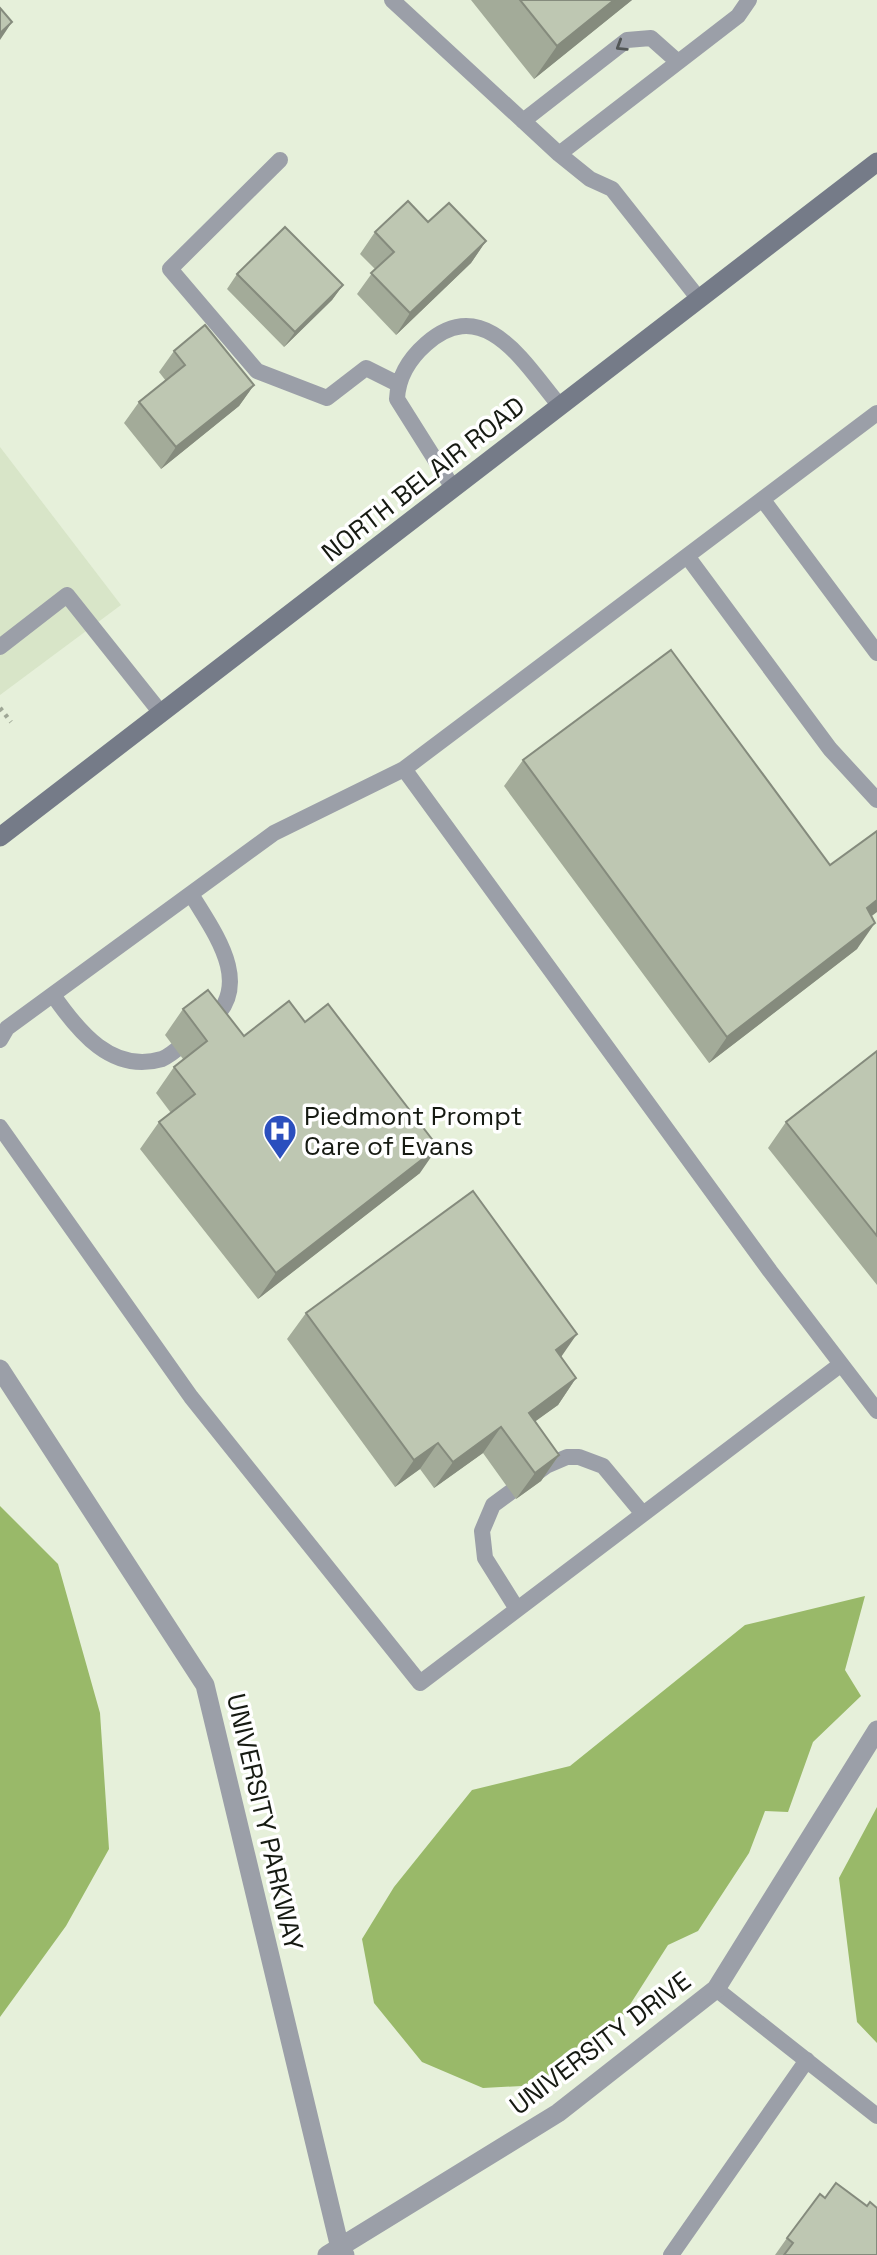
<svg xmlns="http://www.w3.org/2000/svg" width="877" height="2255" font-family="'Space Grotesk',sans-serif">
<rect width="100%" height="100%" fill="#e6f0da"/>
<!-- built -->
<path fill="#d8e5c8" d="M0,447L121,605L0,695Z"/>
<!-- forest -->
<path fill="#99b969" d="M0,1506L58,1564L100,1713L109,1849L66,1926L0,2017Z
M865,1596L845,1670L861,1696L813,1742L788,1812L765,1811L749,1853L698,1931L668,1945L624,2014L558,2084L483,2088L422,2062L374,2003L362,1939L394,1887L472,1790L570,1766L745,1625Z
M877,1807V2043L857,2022L839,1878Z"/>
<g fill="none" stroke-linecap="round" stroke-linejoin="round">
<!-- path -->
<path stroke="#9fa796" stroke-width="4.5" stroke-dasharray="3.5 5" stroke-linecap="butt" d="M0,708L11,722"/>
<!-- service -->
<path stroke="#9b9fa8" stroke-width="16" d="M392,0L559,154L590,179L612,189L699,299
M523,121L627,40L651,38L678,62
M559,154L738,16L749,0
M280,160L170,269L257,371L327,398L366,368L398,384
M453,488L397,399C398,376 409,359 426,344C485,292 526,366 560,406
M763,500L877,653
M687,556L830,749L877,800
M0,647L67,595L161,713
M404,769L770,1271L877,1411
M191,894C213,931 255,984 210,1022
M53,995C78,1031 112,1074 162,1059C172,1055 184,1043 193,1036
M0,1040L7,1028L274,833L404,769L877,413
M0,1127L191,1397L420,1683L840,1365
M517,1609L485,1558L482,1531L493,1505L546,1466L567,1457H579L603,1466L643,1514
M716,1989L877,2116
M671,2255L807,2060"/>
<!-- minor -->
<path stroke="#9b9fa8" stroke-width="19" d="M0,1369L205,1685L340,2248L345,2255
M327,2255L558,2113L716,1989L877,1730"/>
<!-- secondary -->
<path stroke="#757b88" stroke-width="19" d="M0,837L877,162"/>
</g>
<!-- wall -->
<path fill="#a3ab99" d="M471,0H632L534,79Z
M428,222L486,241L471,263L396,335L357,294L375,269L360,254L375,232Z
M237,274L343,285L332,300L284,347L227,289Z
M174,351L254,385L239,406L161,469L124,423L139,402L166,381L159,372Z
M523,760L830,865L872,916L857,949L709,1063L504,786Z
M183,1009L244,1036L420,1173L258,1299L140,1149L159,1122L171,1113L156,1093L174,1067L183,1059L165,1035Z
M877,1051V1285L768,1148L786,1122Z
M306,1313L561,1357L576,1378L558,1405L535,1421L559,1455L541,1481L516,1499L483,1453L434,1488L420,1469L395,1487L287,1339Z
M825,2198L867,2206L877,2255H775L787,2238Z"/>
<!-- shaded-wall -->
<path fill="#858b7d" d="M614,0H632L534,79L557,46Z
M12,22L0,40V33Z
M486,241L471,263L396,335L410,313Z
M343,285L332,300L284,347L295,332Z
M254,385L239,406L161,469L176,447Z
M877,900V912L848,934L867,908Z
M875,923L857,949L709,1063L727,1037Z
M438,1147L420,1173L258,1299L276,1273Z
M577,1334L559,1360L556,1350Z
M576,1378L558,1405L511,1439L529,1413Z
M501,1427L483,1453L434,1488L453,1462Z
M438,1443L420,1469L395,1487L414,1460Z
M559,1455L541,1481L516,1499L535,1473Z"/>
<!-- building -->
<path fill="#bec7b2" stroke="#858b7d" stroke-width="2" d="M520,0H614L557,46Z
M0,8L12,22L0,33Z
M408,201L428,222L449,203L486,241L410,313L371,273L394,252L375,232Z
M285,227L343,285L295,332L237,274Z
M205,325L254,385L176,447L139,402L185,365L174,351Z
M671,650L830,865L877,831V900L867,908L875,923L727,1037L523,760Z
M208,990L244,1036L289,1001L305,1022L328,1004L438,1147L276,1273L159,1122L195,1094L174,1067L207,1041L183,1009Z
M877,1051V1236L786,1122Z
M473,1191L577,1334L556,1350L576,1378L529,1413L559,1455L535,1473L501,1427L453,1462L438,1443L414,1460L306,1313Z
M836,2183L867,2206L870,2202L877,2208V2255H784L793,2243L787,2238L820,2194L825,2198Z"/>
<!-- one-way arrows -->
<defs><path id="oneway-chevron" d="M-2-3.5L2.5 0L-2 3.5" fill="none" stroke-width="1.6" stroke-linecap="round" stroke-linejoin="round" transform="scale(1.75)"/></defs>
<use stroke="#525656" href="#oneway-chevron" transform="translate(621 46) rotate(148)"/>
<!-- icons -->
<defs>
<symbol id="hospital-pin" viewBox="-11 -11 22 30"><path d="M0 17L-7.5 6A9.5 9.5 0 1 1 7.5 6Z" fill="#2b4fbe" stroke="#fff"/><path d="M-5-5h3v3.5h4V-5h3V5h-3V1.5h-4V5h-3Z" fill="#fff"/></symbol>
</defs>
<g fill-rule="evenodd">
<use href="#hospital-pin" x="261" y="1112" width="38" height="52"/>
</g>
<g text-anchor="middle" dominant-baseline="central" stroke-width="7" stroke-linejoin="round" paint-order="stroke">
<!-- street labels -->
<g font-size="26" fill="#161a12" stroke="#fff">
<text transform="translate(423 479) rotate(-38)">NORTH BELAIR ROAD</text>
<text transform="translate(265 1822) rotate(77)">UNIVERSITY PARKWAY</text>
<text transform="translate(600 2043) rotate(-37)">UNIVERSITY DRIVE</text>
</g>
<!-- poi labels -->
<g font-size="26" fill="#161a12" stroke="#fff" text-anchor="start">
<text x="304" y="1116">Piedmont Prompt<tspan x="304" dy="30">Care of Evans</tspan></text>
</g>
</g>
</svg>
